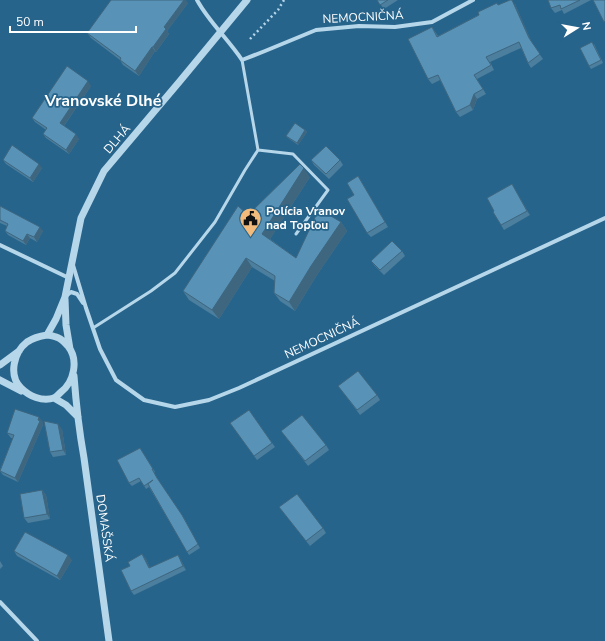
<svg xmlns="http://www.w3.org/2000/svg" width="605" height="641" font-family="'Nunito Sans',sans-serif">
<rect width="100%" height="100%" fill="#27648b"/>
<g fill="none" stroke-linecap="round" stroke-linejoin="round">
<!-- path -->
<path stroke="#b6d6ea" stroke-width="2.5" stroke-dasharray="2 3" stroke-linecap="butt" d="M250,39L278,10L284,0"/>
<!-- service -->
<path stroke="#b6d6ea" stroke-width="3" d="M258,150L293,154L328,190L296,234
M93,328L151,291L175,273L215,222L245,170L258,150L242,60"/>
<!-- minor -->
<path stroke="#b6d6ea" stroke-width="4" d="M197,0C209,22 228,39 242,60L265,51L316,30L359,26L395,27L432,22L473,0
M0,245L69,278
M73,265L86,308L100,349L116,380L144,400L175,407L209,400L239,388L605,218
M66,296L71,292L77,294L83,303
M0,602L37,641"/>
<!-- tertiary -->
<path stroke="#b6d6ea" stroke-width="7" d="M65,299L66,325L70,349
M47,335C50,335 53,336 56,337C61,338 64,342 68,346C79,360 74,382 61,392C59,394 56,397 54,398C42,402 29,396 21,388C8,375 14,352 27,342C33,338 40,336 47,335L56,319L65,297L81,218L104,171L180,81L247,0
M0,365L19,351
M74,376C76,403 79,430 84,458L109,641
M0,380L21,391
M54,398L66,405L78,417"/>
</g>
<!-- wall -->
<path fill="#4c7e9d" d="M377,0H398L384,9Z
M548,0H591L564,14L562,10L555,13L551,8Z
M188,3L167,31L169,34L156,52L155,51L139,76L123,65L120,60L91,38L87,33Z
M515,4L532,43L543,59L531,68L528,63L521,48L490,62L494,70L477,79L486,94L477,99L473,110L460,117L456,112L440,80L432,84L428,79L432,27L438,36L498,5Z
M594,44L603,63L591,69L589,66Z
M91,86L64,126L79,139L69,154L46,138L43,134L46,130L35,122L32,118Z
M305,130L307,132L298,145L288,138L286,136Z
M3,160L42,168L33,182L6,164Z
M311,160H340L343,165L329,179L314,165Z
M358,176L388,227L371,237L367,233L354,195Z
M310,177L270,239L296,258L341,222L347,231L317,275L295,311L280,301L274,293L275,281L252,267L219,319L189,300L183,291L248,215Z
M512,184L530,215L504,230L501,225L494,211Z
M0,206L43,231L37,242L30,238L26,245L8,235L5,231L7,226L0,223Z
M402,251L405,256L384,275L374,265L371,261Z
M342,391L377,395L380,400L360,415Z
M249,410L275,447L257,460L230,423Z
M43,422L42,424L43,425L18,482L3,475L0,471V470L13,438H11L7,433Z
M62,429L66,455L53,457L50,452Z
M281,431L326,445L329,450L308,466Z
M140,448L155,472L154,473L159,481L184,518L200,548L189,555L149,487L146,489L141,481L132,486L129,483Z
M42,490L46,495L50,519L28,523L24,518Z
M283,512L323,528L326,533L310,546Z
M14,551L72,560L60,580L17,556Z
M142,554L146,559L150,568L178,555L181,560L186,570L134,595L131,591L130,566Z
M0,561L3,566L0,569Z"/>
<!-- shaded-wall -->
<path fill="#3e667f" d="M184,0H186L188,3L167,31L169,34L156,52L153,47L164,27Z
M512,0L515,4L532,43L543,59L529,38Z
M152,47L155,51L139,76L135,71Z
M88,81L91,86L63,127L60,123Z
M474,94L477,99L473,110L470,105Z
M305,130L307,132L298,145L297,143Z
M76,134L79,139L69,154L66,150Z
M39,164L42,168L33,182L30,178Z
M304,168L310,177L268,242L262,234Z
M512,184L515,189L530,215L527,211Z
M341,222L347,231L317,275L295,311L289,302L311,266Z
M40,227L43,231L37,242L34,237Z
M27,234L30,238L26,245L23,241Z
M246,258L252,267L219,319L212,310Z
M39,417L43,422L42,424L43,425L18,482L15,478Z
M58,424L62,429L66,455L63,450Z
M152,469L159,481L184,518L200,548L157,478Z
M42,490L46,495L50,519L47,514Z
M142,554L146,559L152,573L149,568Z
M68,555L72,560L60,580L57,576Z
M178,555L181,560L186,570L183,566Z"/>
<!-- building -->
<path fill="#5892b6" stroke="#3e667f" d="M111,0H184L164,27L166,29L153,47H152L135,71L120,60L121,58L87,33Z
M377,0H388L380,5Z
M510,0H512L529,38L540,54L528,63L519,42L486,57L491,65L474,75L483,89L474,94L470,105L456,112L438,75L428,79L408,39L432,27L437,37L479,15L478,12L497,3L498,5Z
M548,0H580L561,9L560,5L551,8Z
M593,0H605V21L604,22Z
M592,42L601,60L589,66L580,48Z
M67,66L88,81L60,123L76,134L66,150L43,134L47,128L32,118Z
M295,123L305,130L297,143L286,136Z
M12,145L39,164L30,178L3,160Z
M326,146L340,160L326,174L311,160Z
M300,164L304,168L262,234L296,258L319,209L341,222L311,266L289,302L274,293L275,276L246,258L212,310L183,291L238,206L248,215Z
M358,176L385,222L367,233L347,199L354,195L347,183Z
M512,184L527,211L501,225L493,212L494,211L487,198Z
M0,206L40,227L34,237L27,234L23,241L5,231L8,224L0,220Z
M392,241L402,251L380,270L371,261Z
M358,371L377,395L357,410L338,386Z
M15,409L39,417L38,420L40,421L15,478L0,471L14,435L7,433Z
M249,410L272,443L254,456L230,423Z
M302,415L326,445L305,461L281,431Z
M44,421L58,424L63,450L50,452Z
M140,448L153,469H152L157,478L182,515L198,544L187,552L148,484L153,480L144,486L139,478L129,483L117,460Z
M42,490L47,514L24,518L20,494Z
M297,494L323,528L306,541L279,507Z
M25,532L68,555L57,576L14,551Z
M142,554L149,568L178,555L183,566L131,591L121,570L130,566L128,562Z"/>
<!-- icons -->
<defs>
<symbol id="civic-pin" viewBox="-11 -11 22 30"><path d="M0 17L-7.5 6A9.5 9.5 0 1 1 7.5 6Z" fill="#f2bb7b" stroke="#27648b"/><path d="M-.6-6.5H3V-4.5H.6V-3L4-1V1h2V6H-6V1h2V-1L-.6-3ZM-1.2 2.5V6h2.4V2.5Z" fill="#111"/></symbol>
</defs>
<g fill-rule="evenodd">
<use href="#civic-pin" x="238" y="206" width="25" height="34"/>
</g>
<g text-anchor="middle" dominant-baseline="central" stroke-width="3.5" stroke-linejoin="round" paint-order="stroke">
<!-- street labels -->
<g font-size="12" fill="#fff" stroke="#27648b">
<text transform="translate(363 17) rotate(-3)">NEMOCNIČNÁ</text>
<text transform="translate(117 139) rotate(-50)">DLHÁ</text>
<text transform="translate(322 338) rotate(-25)">NEMOCNIČNÁ</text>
<text transform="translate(105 528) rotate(82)">DOMAŠSKÁ</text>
</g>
<!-- poi labels -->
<g font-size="12" font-weight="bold" fill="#fff" stroke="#27648b" text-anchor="start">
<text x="266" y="211">Polícia Vranov<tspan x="266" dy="14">nad Topľou</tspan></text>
</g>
<!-- district labels -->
<g font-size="16" font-weight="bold" fill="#fff" stroke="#27648b">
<text x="103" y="101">Vranovské Dlhé</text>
</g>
</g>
<!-- north arrow -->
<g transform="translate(577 28) rotate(79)" stroke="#27648b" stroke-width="3" paint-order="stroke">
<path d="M0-3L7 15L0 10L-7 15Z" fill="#ffffff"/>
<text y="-6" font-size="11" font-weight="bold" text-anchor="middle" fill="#ffffff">N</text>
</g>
<!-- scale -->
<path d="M10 26v6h126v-6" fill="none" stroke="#ffffff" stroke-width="2"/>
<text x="16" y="26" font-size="12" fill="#ffffff" stroke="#27648b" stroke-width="3" paint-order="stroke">50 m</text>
</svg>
